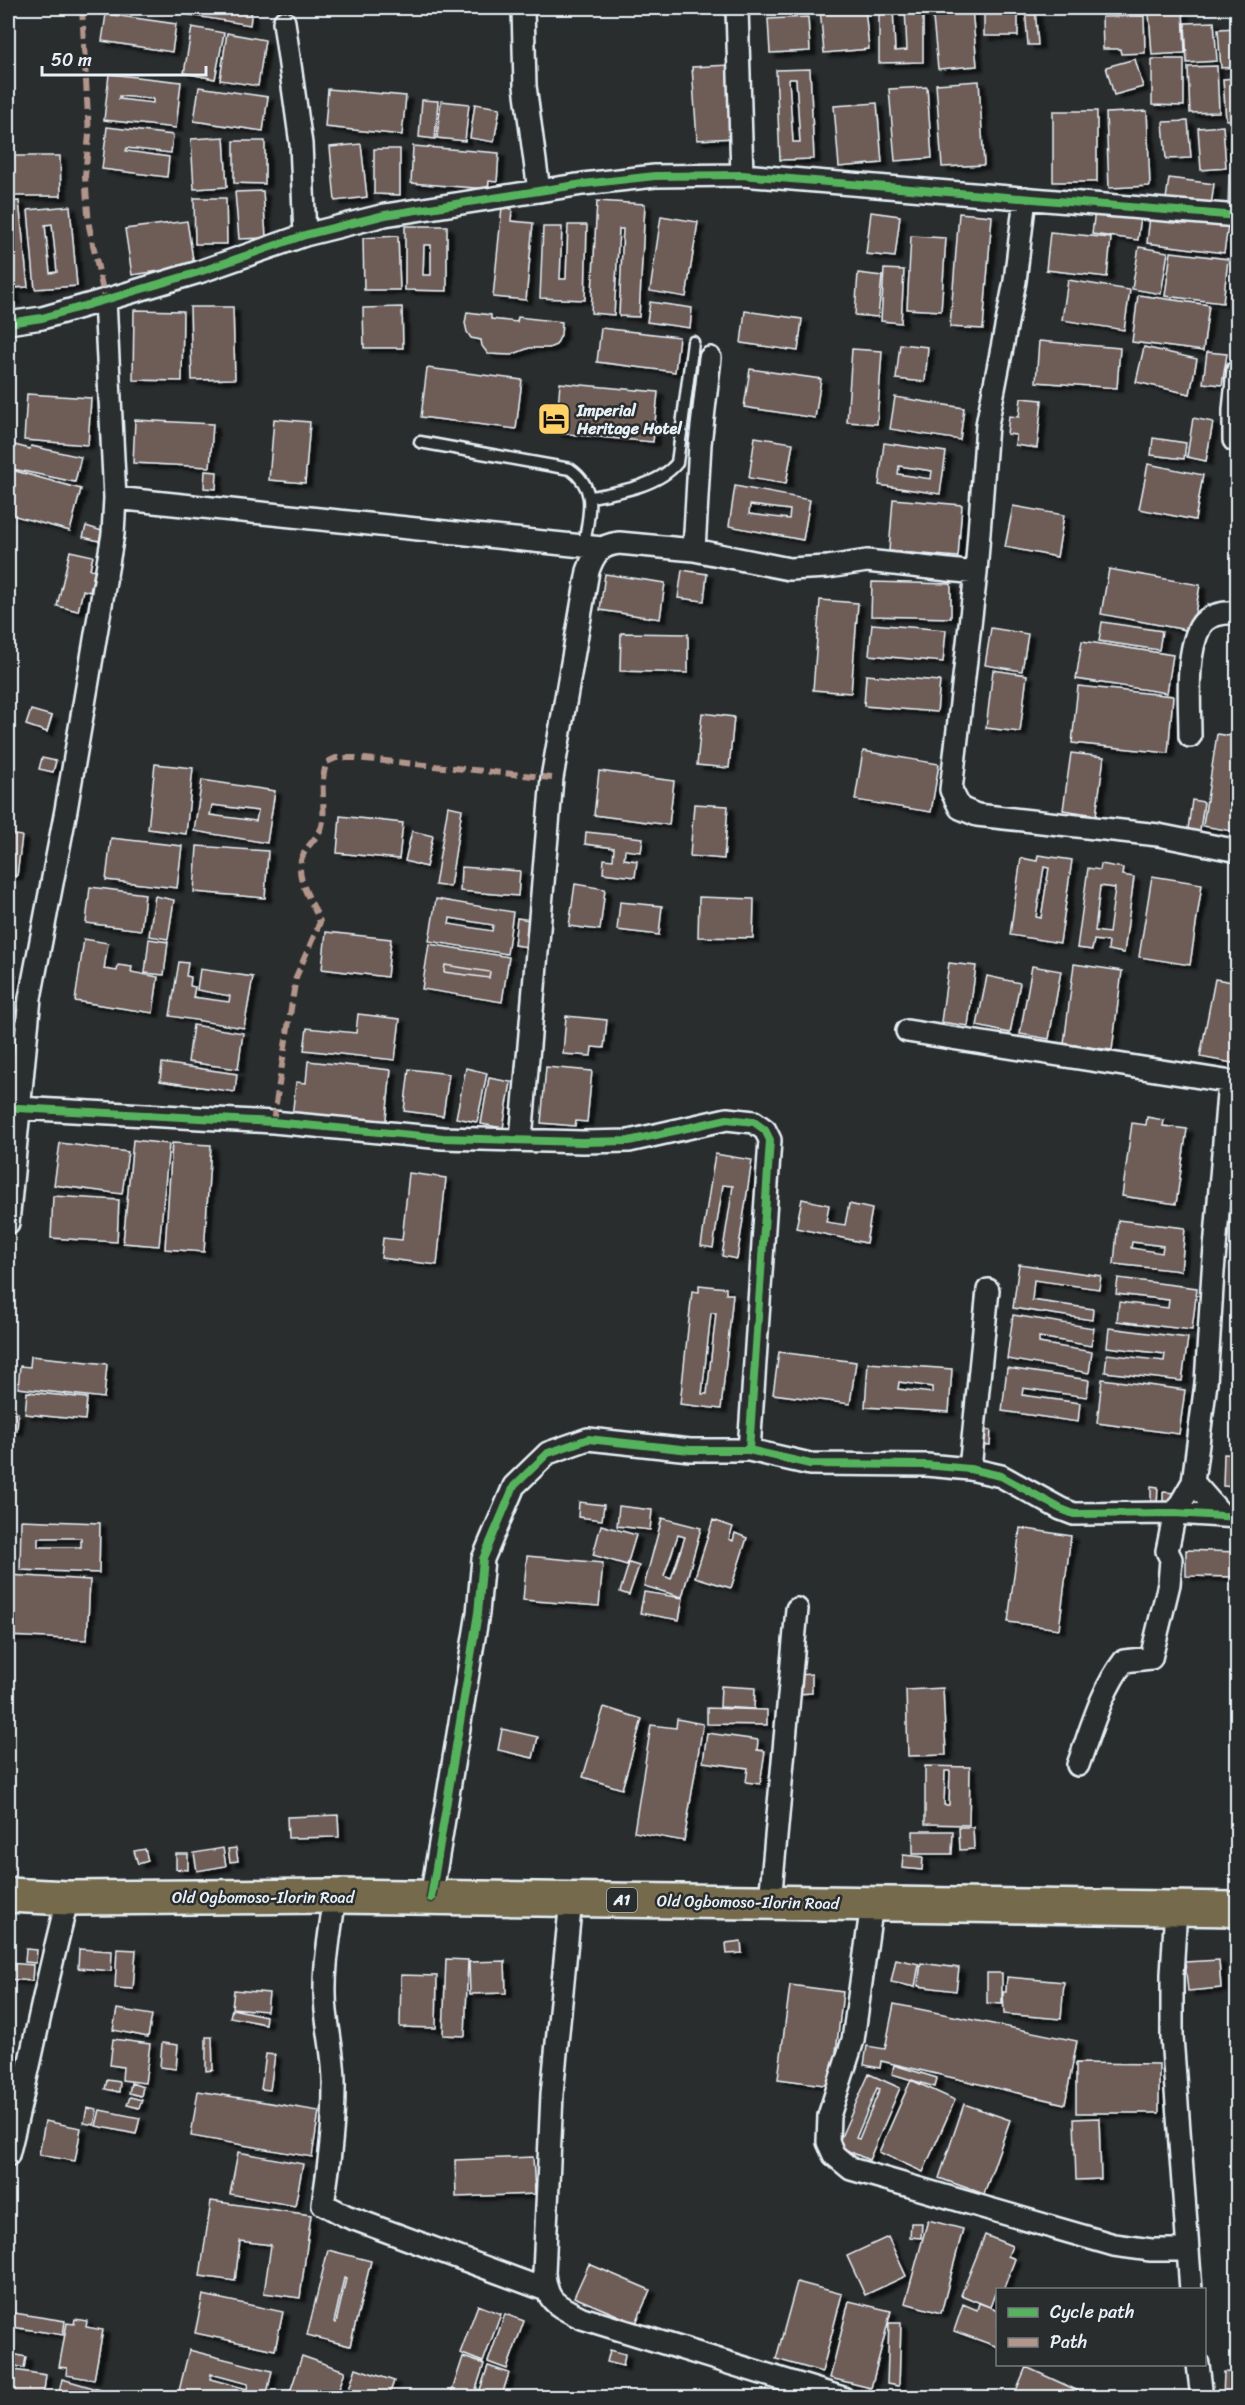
<svg xmlns="http://www.w3.org/2000/svg" width="1245" height="2405" font-family="Sriracha,sans-serif">
<defs>
<filter id="shadow"><feDropShadow dx="6" dy="4" stdDeviation="1.5" flood-color="#0009"/></filter>
</defs>
<rect width="100%" height="100%" fill="#2a2d2e"/>
<filter id="ink" filterUnits="userSpaceOnUse"><feTurbulence type="fractalNoise" baseFrequency=".0167" numOctaves="2"/><feDisplacementMap in="SourceGraphic" scale="12" xChannelSelector="R" yChannelSelector="G"/><feConvolveMatrix kernelMatrix="1 2 1 2 8 2 1 2 1" color-interpolation-filters="sRGB"/></filter>
<g filter="url(#ink)">
<!-- building -->
<path fill="#6e5c57" stroke="#e8f1f8" stroke-width="1.5" fill-rule="evenodd" filter="url(#shadow)" d="M110,8H169L168,13Z
M190,8H252L250,25L189,15Z
M774,8H808V9L774,12Z
M820,8H865L869,49L824,53Z
M879,8H893L895,51L907,50L905,8H923V62L879,63Z
M932,8H972L977,66L938,69Z
M984,8H1018V36H984Z
M1025,8H1035L1038,45H1028Z
M1183,11L1185,53L1152,55L1149,13Z
M106,14L176,24L172,52L102,41Z
M1144,16L1145,53L1121,54L1120,49H1103L1102,17Z
M808,17L810,51L770,53L768,19Z
M1214,22L1217,61L1187,63L1185,23Z
M192,27L224,33L215,79L184,73Z
M1238,28V67L1221,68L1218,29Z
M227,33L265,40L258,86L220,80Z
M1135,59L1143,87L1114,95L1106,67Z
M1152,59H1184V106L1152,105Z
M730,65L734,138L697,140L692,67Z
M1217,66L1219,112L1190,113L1188,67Z
M810,69L814,159L780,160L776,70ZM789,79H796L800,142H793Z
M109,74L181,82L176,128L104,120ZM119,96L153,99V103L119,99Z
M1238,78V119L1226,120L1223,79Z
M979,81L984,165L942,167L936,84Z
M199,87L268,97L263,131L194,121Z
M927,87L932,158L895,161L889,89Z
M328,89L406,96L402,135L325,127Z
M422,100L438,101L435,139L419,137Z
M441,101L469,104L465,141L437,138Z
M877,103L882,163L839,167L834,106Z
M475,104L500,108L494,142L470,138Z
M1053,111H1097V182H1053Z
M1147,111L1150,186L1109,188L1106,113Z
M1188,121L1191,158L1166,159L1163,122Z
M1223,126L1226,168L1201,170L1198,128Z
M107,127L173,135L171,153L127,148L126,151L169,157L167,177L102,169Z
M1231,128H1238V161H1235Z
M224,137L227,187L194,189L191,139Z
M234,141H265V184L234,183Z
M361,144L367,197L335,201L330,147Z
M413,146L499,153L497,182L489,181L488,189L411,183Z
M374,149H400V195L374,194Z
M8,156H60L61,196H8Z
M1229,174H1238V210H1228Z
M1169,178L1214,184L1211,206L1166,199Z
M263,191L266,238L239,239L235,192Z
M194,198H226L227,244H195Z
M19,201L28,287L13,288L14,300L8,301V202Z
M597,201L645,204L639,317L619,316L623,229H619L614,315L591,313Z
M70,206L77,286L35,289L28,210ZM52,224L57,272L50,273L45,225Z
M502,207L512,209L511,221L533,223L526,300L493,297Z
M1095,210L1141,215L1138,240L1092,234Z
M871,212L900,216L895,257L866,254Z
M959,213L992,216L983,329L950,327Z
M661,216L698,222L686,297L650,291Z
M1150,216L1228,226L1224,253L1147,243Z
M187,221L194,266L132,275L125,229Z
M568,225H587L585,300L540,298L543,227H562L560,279H566Z
M405,226H447V291L405,290ZM424,245H431V275H423Z
M1050,232L1111,238L1107,277L1046,270Z
M398,236L400,290H364L363,238Z
M911,236L946,238L941,311L907,309Z
M1139,247L1168,252L1161,294L1132,289Z
M1171,252L1228,259L1223,303L1165,296Z
M884,269L904,270L901,323L881,321Z
M858,273L882,276L878,317L855,315Z
M1068,280L1130,290L1124,330L1062,320Z
M1138,295L1209,305L1203,351L1132,342Z
M650,302L692,308L690,328L647,322Z
M190,307H233L235,379L192,380Z
M402,307L403,348H364L363,308Z
M134,310L183,311L182,381L133,380Z
M745,311L802,319L798,351L741,343Z
M467,312L491,315V319L517,322L518,317L562,322L561,335L556,345L549,348H529L511,355L488,354L482,346L481,340L471,338L467,332L465,323Z
M601,328L679,337L675,372L597,362Z
M1039,341L1120,348L1117,388L1036,382Z
M900,344L928,347L925,382L896,379Z
M1144,347L1197,359L1190,394L1136,382Z
M852,349L882,351L877,424L847,422Z
M1207,352L1227,354L1222,385L1203,383Z
M427,368L522,380L516,429L421,417Z
M750,369L821,379L815,418L744,407Z
M560,383L658,392L653,442L556,433Z
M27,394L91,398L88,445L24,440Z
M895,397L964,408L960,440L890,429Z
M1021,398L1042,400L1037,448L1015,445L1016,435L1007,434L1009,416L1019,417Z
M1193,418L1213,422L1206,461L1187,457Z
M274,419L310,422L305,483L269,480Z
M135,420L213,424L210,467L133,463Z
M755,437L793,443L786,484L749,478Z
M1153,438L1186,443L1184,459L1151,455Z
M884,443L946,452L940,494L879,485ZM899,466L932,471L931,479L898,474Z
M11,444L30,449L31,446L81,457L75,482L8,468Z
M1148,464L1203,475L1195,520L1139,509Z
M8,469L81,489L70,531L8,514Z
M205,471L217,472L216,489L204,488Z
M735,486L810,500L803,540L729,526ZM750,505L790,510L789,519L749,514Z
M893,499L962,505L958,557L889,551Z
M1013,506L1064,515L1057,557L1005,547Z
M86,526L102,531L99,541L83,537Z
M70,551L93,556L90,569L95,570L90,592L83,590L78,611L57,606Z
M1109,569L1200,585L1192,631L1101,614Z
M682,570L707,574L704,601L678,598Z
M605,574L665,583L660,619L600,610Z
M872,582L951,584V618L871,616Z
M820,600L858,603L851,693L813,690Z
M1102,622L1162,631L1159,650L1099,641Z
M872,624L946,630L943,662L869,655Z
M991,628L1028,634L1022,671L985,665Z
M621,633L688,634V673L620,671Z
M1082,641L1173,655L1167,693L1076,679Z
M993,670L1027,675L1020,732L986,728Z
M866,675L940,681L937,712L864,706Z
M1078,686L1173,696L1168,753L1072,743Z
M31,710L52,716L47,732L26,725Z
M702,713L734,717L729,768L697,765Z
M1217,734L1238,737V832L1203,826Z
M863,751L939,764L931,812L855,800Z
M1071,753L1104,757L1096,815L1063,810Z
M42,758L56,761L53,772L39,769Z
M155,764L193,768L186,834L148,829Z
M599,771L674,781L669,825L594,815Z
M202,780L275,791L267,843L194,831ZM212,805L258,811L256,821L210,815Z
M1192,800L1204,802L1199,837L1187,836Z
M694,804L728,806L724,859L690,856Z
M448,806L462,809L450,887L435,885Z
M340,816L403,823L399,859L337,853Z
M412,831L433,836L426,867L405,861Z
M586,832L643,838L641,852L625,850L624,859L637,861L635,877L603,873L604,859L613,860L614,848L585,844Z
M8,834L22,836L17,876L8,875Z
M111,838L182,846L177,888L106,880Z
M197,846L268,851L265,898L194,892Z
M1038,855L1072,860L1060,943L1010,935L1021,858L1037,861ZM1044,867L1049,868L1041,918L1036,917Z
M1101,864L1123,868L1122,875L1134,877L1124,953L1108,950L1109,942L1094,940L1092,950L1077,948L1088,868L1100,870ZM1100,886L1115,888L1109,933L1095,931Z
M461,867L520,871L518,896L460,891Z
M1152,876L1202,884L1190,965L1139,957Z
M575,884L605,889L600,930L569,926Z
M90,887L145,894L141,930L86,923Z
M155,896L174,900L168,939L149,936Z
M699,897L754,899L753,938L698,937Z
M436,899L513,912L507,954L429,941ZM450,918L493,925L492,931L449,924Z
M620,902L662,906L659,935L617,930Z
M517,918L531,920L528,947L514,945Z
M326,932L391,939L387,977L322,969Z
M84,939L108,943L104,969L117,971L118,965L132,967L131,972L158,977L153,1013L75,1001Z
M149,939L168,942L164,975L145,973Z
M429,944L509,957L502,1002L422,989ZM445,965L490,972L489,978L444,972Z
M179,962L188,963L186,976L191,977L190,986L195,987L193,997L229,1002L230,996L197,990L200,969L253,977L244,1028L170,1016Z
M949,963L976,966L968,1026L941,1022Z
M1074,964L1122,971L1112,1050L1064,1044Z
M445,965L490,972L489,978L444,972Z
M1032,966L1061,971L1049,1039L1020,1034Z
M9,975H16L15,992H8Z
M987,976L1020,983L1010,1033L977,1026Z
M1215,979L1238,983V1064L1200,1057Z
M8,997L18,998L16,1013L8,1012Z
M358,1014L400,1019L395,1060L304,1050L307,1028L356,1033Z
M566,1016L607,1020L604,1048L592,1047L591,1056L563,1054Z
M193,1025L243,1033L238,1069L188,1062Z
M308,1061L391,1070L385,1128L292,1117L296,1082L306,1083Z
M162,1063L237,1074L235,1092L160,1081Z
M546,1067L592,1071L587,1122L576,1121L575,1126L541,1123Z
M466,1068L487,1073L477,1122L456,1118Z
M409,1069L449,1074L443,1116L404,1111Z
M489,1078L511,1082L503,1128L481,1124Z
M1147,1117L1164,1120L1163,1126L1187,1129L1176,1204L1122,1196L1132,1123L1146,1125Z
M133,1140L169,1144L159,1246L123,1243Z
M60,1143L128,1152L122,1194L54,1185Z
M172,1143L211,1145L204,1252L165,1249Z
M715,1154L752,1160L737,1259L722,1256L733,1186L723,1185L713,1248L701,1246Z
M409,1173L446,1178L437,1265L381,1258L383,1238L402,1240Z
M53,1196L119,1200L117,1242L51,1238Z
M802,1199L829,1205L826,1222L845,1225L849,1204L872,1209L866,1243L796,1228Z
M1118,1220L1185,1228L1181,1271L1114,1264ZM1132,1242L1163,1246L1162,1253L1131,1248Z
M1019,1264L1101,1276L1099,1289L1034,1280L1032,1300L1093,1309L1092,1320L1013,1308Z
M1118,1278L1197,1288L1192,1330L1117,1321L1119,1302L1168,1308L1169,1300L1116,1294Z
M699,1285L726,1288V1294H733L721,1409L680,1404L692,1291L699,1292ZM711,1313H716L707,1394H702Z
M1013,1315L1094,1328L1091,1346L1039,1337V1343L1092,1352L1089,1373L1007,1359Z
M1109,1328L1188,1338L1182,1381L1105,1372L1107,1354L1164,1361L1165,1354L1107,1347Z
M779,1352L856,1362L850,1404L773,1394Z
M31,1356L107,1364L104,1398L18,1388L20,1366L30,1367Z
M868,1363L952,1369L949,1412L865,1407ZM899,1382L932,1387V1393L898,1389Z
M1007,1368L1089,1380L1087,1397L1023,1388L1022,1395L1080,1403L1078,1422L1002,1411Z
M1102,1379L1185,1390L1179,1434L1097,1423Z
M27,1392L87,1398L85,1420L25,1414Z
M8,1413H18L17,1431L8,1430Z
M979,1429L991,1430L990,1445L978,1444Z
M1224,1454L1238,1455L1236,1487L1223,1486Z
M1151,1486L1158,1487L1157,1504H1151Z
M1163,1492L1176,1493V1503H1163Z
M579,1502L604,1505L602,1520L578,1517Z
M619,1506L652,1510L650,1530L617,1526Z
M662,1518L701,1528L682,1597L644,1586ZM678,1535L685,1537L671,1579L664,1576Z
M21,1520L100,1523L99,1573L20,1570ZM38,1538H81V1547H38Z
M713,1520L733,1527L729,1539L733,1541L735,1533L747,1538L731,1588L695,1577Z
M601,1525L636,1535L627,1565L593,1555Z
M1020,1528L1071,1536L1059,1629L1008,1622Z
M1186,1550L1236,1552V1577L1186,1576Z
M527,1556L603,1563L599,1606L523,1600Z
M629,1563L639,1566L629,1595L620,1592Z
M8,1575L90,1580L87,1640L8,1636Z
M644,1592L683,1598L679,1620L640,1613Z
M1232,1634H1238V1700H1231Z
M812,1674V1693L798,1694L797,1675Z
M721,1686L755,1688L754,1709L720,1707Z
M943,1688L946,1755L908,1756L906,1690Z
M604,1707L642,1719L622,1789L583,1777Z
M707,1708L767,1710V1725L707,1724Z
M677,1719L703,1724L684,1841L634,1832L651,1725L676,1728Z
M502,1729L538,1737L533,1758L498,1750Z
M707,1733L758,1740L757,1750L765,1751L760,1784L746,1782L748,1768L703,1762Z
M925,1766L970,1767L969,1825L925,1824ZM945,1771H950L949,1805H944Z
M338,1815L339,1837L288,1838L287,1817Z
M959,1827H973L974,1849L960,1850Z
M913,1831H953L952,1854H913Z
M223,1848L226,1866L197,1871L194,1853Z
M236,1848L238,1861L230,1862L228,1849Z
M145,1849L148,1861L138,1864L134,1851Z
M176,1854H188V1870L176,1869Z
M903,1855L923,1857L922,1870L902,1868Z
M741,1941L742,1953L727,1954L726,1943Z
M26,1949L37,1950L36,1963L25,1962Z
M79,1949L112,1951L111,1971L78,1968Z
M117,1949L136,1950L133,1989L115,1988Z
M446,1959L468,1960L465,2036L443,2035Z
M896,1959L919,1964L915,1987L891,1982Z
M1219,1960L1221,1988L1188,1991L1185,1962Z
M505,1961L506,1993L470,1994L469,1962Z
M9,1963L33,1965L32,1981L8,1979Z
M921,1963L959,1968L956,1991L918,1986Z
M987,1973H1002V2004L987,2003Z
M401,1975L437,1976L436,2028L400,2027Z
M1007,1977L1064,1982L1061,2019L1004,2014L1003,1992H1006Z
M790,1985L843,1992L832,2086L778,2079Z
M234,1990L269,1993L267,2011L232,2008Z
M894,2004L1077,2041L1065,2104L881,2061L880,2068L864,2065L867,2046L885,2049Z
M117,2009L152,2015L148,2037L113,2030Z
M232,2009L266,2016L265,2024L230,2017Z
M206,2037H212L213,2070L206,2071Z
M113,2039L150,2044L145,2083L122,2080L123,2067L110,2065Z
M162,2043L178,2045L176,2069L160,2067Z
M266,2054L275,2055L270,2090L261,2089Z
M1076,2063L1159,2064V2113H1076Z
M894,2065L937,2078L935,2087L892,2074Z
M869,2074L900,2088L869,2160L837,2146ZM877,2088L880,2089L859,2139L856,2138Z
M107,2080L120,2082L119,2092L105,2089Z
M911,2080L955,2100L923,2172L879,2152Z
M131,2083L143,2087L141,2096L129,2093Z
M198,2091L319,2111L312,2157L191,2136Z
M130,2097L142,2100L139,2108L127,2105Z
M964,2104L1010,2120L984,2194L939,2178Z
M87,2108L97,2110L94,2125L84,2123Z
M100,2110L140,2118L136,2134L96,2126Z
M1099,2118L1101,2179L1076,2180L1074,2119Z
M45,2121L81,2128L75,2161L39,2155Z
M238,2152L303,2164L295,2206L230,2194Z
M533,2157L535,2194L456,2197L455,2160Z
M211,2201L311,2215L300,2298L264,2293L271,2245L240,2241L235,2281L200,2276Z
M928,2220L963,2229L941,2313L905,2303Z
M911,2223H922L921,2238L910,2237Z
M985,2235L1012,2246L1008,2256L1015,2259L1003,2290L996,2291L990,2307L961,2295Z
M888,2237L906,2276L865,2295L847,2256Z
M328,2250L371,2261L350,2346L307,2335ZM344,2278L346,2279L336,2323L334,2322Z
M589,2264L650,2290L636,2323L574,2297Z
M797,2282L842,2294L822,2372L776,2359Z
M203,2295L283,2312L275,2350L195,2333Z
M849,2301L891,2311L871,2388L830,2378Z
M979,2303L998,2310V2347L954,2331L963,2304L977,2310Z
M478,2305L501,2314L483,2362L460,2353Z
M14,2313L65,2321L63,2335L12,2327Z
M505,2314L524,2321L507,2369L488,2362Z
M75,2319L87,2321L86,2327L103,2330L94,2380L66,2375L67,2368L59,2367L67,2323L74,2324Z
M889,2323H901L899,2386L887,2384Z
M8,2344L10,2345L9,2353L26,2357L24,2368L8,2364Z
M189,2350L272,2371L266,2398H205L179,2391ZM211,2374L248,2384L247,2389L210,2379Z
M610,2350L625,2354L623,2366L607,2362Z
M302,2356L345,2371L336,2398H288Z
M463,2357L484,2364L476,2389L480,2390L488,2366L509,2373L501,2398L450,2397Z
M1026,2367L1094,2398H1013Z
M356,2368L394,2381L388,2398H346Z
M8,2369L46,2375L43,2398H8Z
M1224,2372L1238,2373V2398H1223Z
M62,2379L129,2398H58Z"/>
<g fill="none" stroke-linecap="round" stroke-linejoin="round">
<defs>
<path id="service" d="M420,442L570,469C599,489 588,516 584,545
M591,497C619,492 658,486 677,463L693,342"/>
<path id="minor" d="M523,8L525,86L539,191
M737,8L742,175
M284,22L301,144L305,235
M1025,198L1015,281L987,425L976,573L951,790L960,808L977,815L1158,835L1238,851
M8,323L42,318L105,300L199,272L305,235L385,215L583,184L655,176L742,175L1238,216
M1234,440V410L1238,370
M115,498L602,548
M694,550L700,444L710,358
M1190,736C1190,705 1185,655 1200,627C1207,614 1225,612 1238,613
M907,1031L1238,1083
M18,1108L273,1122L443,1138L583,1142L629,1141L727,1119L754,1122L765,1130L770,1140L749,1450
M521,1139L552,778L588,571C594,554 600,545 619,543L694,550L789,569L828,567L867,561L976,573
M8,1223L30,998L66,810L113,534L115,498L105,300
M970,1469L988,1290
M1193,1482L1223,1516
M1078,1765C1091,1730 1101,1691 1124,1661L1151,1658L1169,1584L1171,1559L1167,1551L1175,1513L1193,1482L1206,1383L1213,1272L1229,1082
M335,1896C330,1934 322,1973 326,2011C329,2038 335,2063 334,2089C334,2128 329,2166 323,2204L346,2216L546,2290
M431,1898L478,1613L483,1559L514,1486L548,1453L588,1439L690,1450H749L810,1464L926,1465L970,1469L1001,1476L1061,1509L1074,1514L1175,1513L1238,1517
M571,1899L552,2094L544,2273C547,2304 557,2305 582,2318L843,2398
M770,1902L797,1609
M872,1904L853,2040L829,2116L828,2142L834,2155L851,2169L1114,2245L1151,2250H1188
M1176,1908L1172,1974V2037L1191,2290
M8,2155C30,2069 45,1983 68,1898
M1198,2364L1202,2398"/>
<path id="trunk" d="M8,1895L68,1898L335,1896L1238,1909"/>
</defs>
<!-- service casing -->
<use href="#service" stroke="#e8f1f8" stroke-width="15"/>
<!-- minor casing -->
<use href="#minor" stroke="#e8f1f8" stroke-width="26"/>
<!-- trunk casing -->
<use href="#trunk" stroke="#e8f1f8" stroke-width="38"/>
<!-- service -->
<use href="#service" stroke="#2a2d2e" stroke-width="10"/>
<!-- minor -->
<use href="#minor" stroke="#2a2d2e" stroke-width="21"/>
<!-- trunk -->
<use href="#trunk" stroke="#746b4b" stroke-width="33"/>
<!-- quiet -->
<path stroke="#b2968c" stroke-width="6" stroke-dasharray="12 6" stroke-linecap="butt" d="M82,8L89,135L85,176L89,226L105,300
M273,1122L296,977L320,922C313,901 291,876 304,853C310,842 322,834 323,821C325,800 319,783 327,762L336,758H356L552,778"/>
<defs>
<path id="cycleway" d="M8,323L42,318L105,300L199,272L305,235L385,215L583,184L655,176L742,175L1238,216
M18,1108L273,1122L443,1138L583,1142L629,1141L727,1119L754,1122L765,1130L770,1140L749,1450
M431,1898L478,1613L483,1559L514,1486L548,1453L588,1439L690,1450H749L810,1464L926,1465L970,1469L1001,1476L1061,1509L1074,1514L1175,1513L1238,1517"/>
</defs>
<!-- cycleway casing -->
<use href="#cycleway" stroke="#2a2d2e" stroke-width="11"/>
<!-- cycleway -->
<use href="#cycleway" stroke="#56b35d" stroke-width="8"/>
</g>
</g>
<!-- icons -->
<defs>
<symbol id="hotel-square" viewBox="-11 -11 22 22"><rect x="-9" y="-9" width="18" height="18" rx="4" fill="#ffd166" stroke="#2a2d2e"/><path d="M-6-4.5h1.5V1H6V5H4.5V3h-9V5H-6ZM-4 0a1.8 1.8 0 1 1 3.6 0ZM.5 0V-2.5h3Q6-2.5 6 0Z" fill="#111"/></symbol>
</defs>
<g fill-rule="evenodd">
<use href="#hotel-square" x="535" y="400" width="38" height="38"/>
</g>
<g text-anchor="middle" dominant-baseline="central" stroke-width="5" stroke-linejoin="round" paint-order="stroke">
<!-- shield labels -->
<rect fill="#2a2d2e" stroke="#afb6bb" stroke-width="1.5" x="607" y="1888" width="30" height="24" rx="4.5"/>
<g font-size="15" font-weight="bold" fill="#e8f1f8">
<text x="622" y="1900">A1</text>
</g>
<!-- poi labels -->
<g font-size="16" font-weight="bold" fill="#e8f1f8" stroke="#2a2d2e" text-anchor="start">
<text x="577" y="410">Imperial<tspan x="577" dy="18">Heritage Hotel</tspan></text>
</g>
<!-- street labels -->
<g font-size="16" fill="#e8f1f8" stroke="#2a2d2e">
<text x="263" y="1897">Old Ogbomoso-Ilorin Road</text>
<text transform="translate(748 1902) rotate(1)">Old Ogbomoso-Ilorin Road</text>
</g>
</g>
<!-- margin -->
<rect width="1245" height="2405" fill="none" stroke="#2a2d2e" stroke-width="30"/>
<rect x="15" y="15" width="1215" height="2375" fill="none" stroke="#e8f1f8" stroke-width="2" filter="url(#ink)"/>
<!-- legend -->
<rect x="996" y="2288" width="210" height="78" fill="#2a2d2e" stroke="#767b7f" stroke-width="1.5"/>
<rect x="1008" y="2308" width="30" height="9" fill="#56b35d" stroke="#767b7f" stroke-width="1.5"/>
<text x="1050" y="2318" font-size="18" fill="#e8f1f8">Cycle path</text>
<rect x="1008" y="2338" width="30" height="9" fill="#b2968c" stroke="#767b7f" stroke-width="1.5"/>
<text x="1050" y="2348" font-size="18" fill="#e8f1f8">Path</text>
<!-- scale -->
<path d="M42 66v9h164v-9" fill="none" stroke="#e8f1f8" stroke-width="3"/>
<text x="51" y="66" font-size="18" fill="#e8f1f8" stroke="#2a2d2e" stroke-width="4.5" paint-order="stroke">50 m</text>
</svg>
